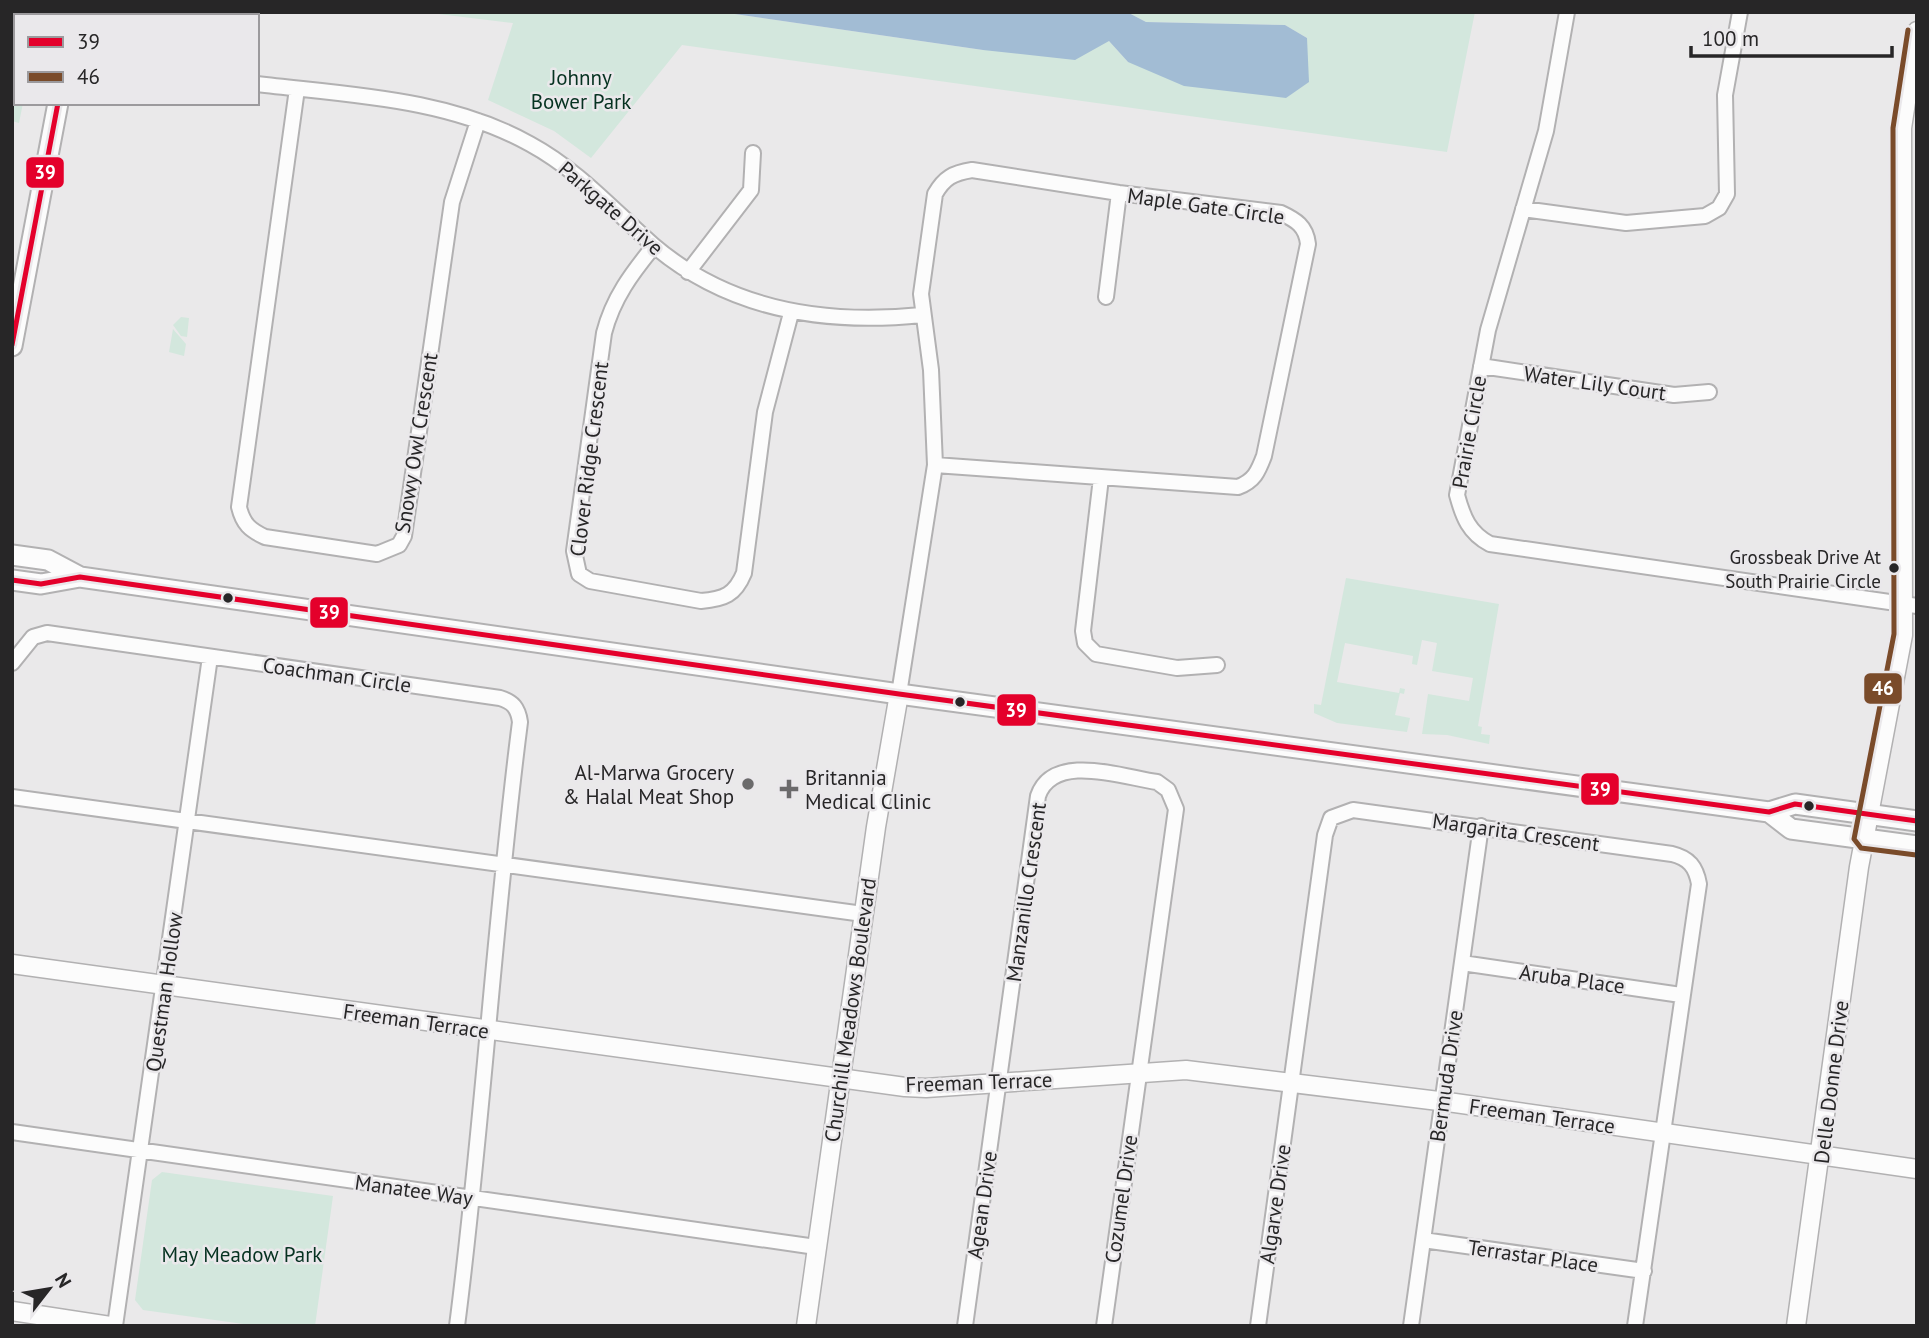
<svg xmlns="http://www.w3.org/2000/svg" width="1929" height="1338" font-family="'PT Sans',sans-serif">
<rect width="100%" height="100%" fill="#eae9ea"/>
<!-- green -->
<path fill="#d3e7dd" d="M12,12H40V16H16V103H23L19,123L12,121Z
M422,12H721L983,50L1109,41L1128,62L1307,38L1285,25L1146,22L1127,12H1475L1447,152L682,45L591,158L554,131L488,100L513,23Z
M181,317L189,318L187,337L181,336L173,325Z
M173,329L186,344L184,356L169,352Z
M1346,578L1499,604L1478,726L1482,727L1481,734L1490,735L1489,744L1447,735L1422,734L1428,694L1469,701L1473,678L1432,671L1437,643L1422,640L1417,665L1412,664L1413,656L1345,643L1337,682L1399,693L1400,688L1405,689L1404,694L1400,693L1395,715L1410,718L1407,732L1337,723L1314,713V704L1321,705Z
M162,1172L333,1196L315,1326H257L143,1310L135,1300L152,1180Z"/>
<!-- water -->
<path fill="#a2bcd4" d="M721,12H1127L1146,22L1285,25L1307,38L1309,82L1286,98L1184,86L1128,62L1109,41L1075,60L983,50Z"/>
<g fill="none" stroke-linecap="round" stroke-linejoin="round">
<defs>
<path id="minor" d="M1567,12L1546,131L1488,330L1457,495C1463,517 1469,533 1490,544L1917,606
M257,84C349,95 448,98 530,144C578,170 613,210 653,245C729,310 825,325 922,315
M297,89L239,507C243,524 250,530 265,537L377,554L399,545L404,536L452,202L478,121
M1523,209L1626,223L1705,216L1719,208L1727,194L1725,95L1740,12
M654,246C632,273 613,298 604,333L574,551L579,574L590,581L701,601C724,599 735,595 744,573L765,412L791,313
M688,272L751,190L753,153
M1106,297L1119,193
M1481,366L1674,395L1709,392
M1101,478L1083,631L1085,643L1096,654L1177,668L1217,665
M12,663L33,637L47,633L500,698C513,702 518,708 520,722C494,923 483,1125 457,1326
M899,694L935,465L931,370L921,294L935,194C944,178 953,173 972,170L1119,193L1281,213C1296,220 1306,226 1308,244L1264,456C1258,472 1254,481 1238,487L935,465
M12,797L863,914
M1462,963L1681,995
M12,1132L816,1247
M1423,1240L1644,1271
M115,1326L210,657
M965,1326L1038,796C1053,752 1122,777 1157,782L1168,790L1176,809L1104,1326
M1258,1326L1325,835L1331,818L1353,810L1672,854C1689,858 1696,867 1699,884L1635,1326
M1411,1326L1481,826"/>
<path id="tertiary" d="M12,964L905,1087L926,1088L1186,1070L1455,1103L1917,1169
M12,1311L110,1326
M806,1326L876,827L899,694
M1796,1326L1859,867L1903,635L1902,128L1917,31"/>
<path id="secondary" d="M73,16V12
M12,346L58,103
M12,555L48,560L80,577
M12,580L41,584L80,577L899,694L1769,812L1795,804L1917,821
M1769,812L1791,829L1917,846"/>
</defs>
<!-- minor casing -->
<use href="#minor" stroke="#b2b1b2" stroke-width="18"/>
<!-- tertiary casing -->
<use href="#tertiary" stroke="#b2b1b2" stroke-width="21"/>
<!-- secondary casing -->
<use href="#secondary" stroke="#b2b1b2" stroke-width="23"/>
<!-- minor -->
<use href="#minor" stroke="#fcfcfc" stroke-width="14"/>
<!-- tertiary -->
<use href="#tertiary" stroke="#fcfcfc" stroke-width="18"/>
<!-- secondary -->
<use href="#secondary" stroke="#fcfcfc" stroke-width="19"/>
<defs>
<path id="bus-1" d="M12,345L58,103
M12,580L41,584L80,577L899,694L1769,812L1795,804L1917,821"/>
<path id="bus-2" d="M1908,30L1893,128L1894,634L1854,839L1861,848L1916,855"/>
</defs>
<!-- bus-1 casing -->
<use href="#bus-1" stroke="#eae8eb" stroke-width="10"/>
<!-- bus-2 casing -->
<use href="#bus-2" stroke="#eae8eb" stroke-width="10"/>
<!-- bus-1 -->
<use href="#bus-1" stroke="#e4002b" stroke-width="5"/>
<!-- bus-2 -->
<use href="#bus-2" stroke="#7a4b2a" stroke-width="5"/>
</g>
<!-- markers -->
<g fill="#272627" stroke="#eae8eb" stroke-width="2.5">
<circle cx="1894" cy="568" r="6"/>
<circle cx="228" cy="598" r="6"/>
<circle cx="960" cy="702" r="6"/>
<circle cx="1809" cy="806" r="6"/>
</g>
<g fill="#6b6a6b" stroke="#eae8eb" stroke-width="2.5">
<circle cx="748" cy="784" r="7"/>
<path d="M785.5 778.5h7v7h7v7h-7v7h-7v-7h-7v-7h7z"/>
</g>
<g text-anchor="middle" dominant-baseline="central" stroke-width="5" stroke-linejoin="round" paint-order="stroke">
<!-- bus labels -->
<g font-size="19" fill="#272627" stroke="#eae8eb" text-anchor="end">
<text x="1881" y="557">Grossbeak Drive At<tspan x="1881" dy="24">South Prairie Circle</tspan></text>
</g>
<!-- park labels -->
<g font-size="21" fill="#063221" stroke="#eae8eb">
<text x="581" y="77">Johnny<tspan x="581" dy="24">Bower Park</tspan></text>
<text x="242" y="1254">May Meadow Park</text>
</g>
<!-- street labels -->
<g font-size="21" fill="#272627" stroke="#eae8eb">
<text transform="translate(1206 206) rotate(8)">Maple Gate Circle</text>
<text transform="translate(611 208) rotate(41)">Parkgate Drive</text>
<text transform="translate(1595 383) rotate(8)">Water Lily Court</text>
<text transform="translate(1469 432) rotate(-80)">Prairie Circle</text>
<text transform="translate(416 443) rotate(-81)">Snowy Owl Crescent</text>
<text transform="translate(589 459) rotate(-83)">Clover Ridge Crescent</text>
<text transform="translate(337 675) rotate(8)">Coachman Circle</text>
<text transform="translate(1516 832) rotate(8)">Margarita Crescent</text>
<text transform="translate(1026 892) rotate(-82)">Manzanillo Crescent</text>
<text transform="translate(1572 979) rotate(8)">Aruba Place</text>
<text transform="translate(164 992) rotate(-82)">Questman Hollow</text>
<text transform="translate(850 1010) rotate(-82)">Churchill Meadows Boulevard</text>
<text transform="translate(416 1021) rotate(8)">Freeman Terrace</text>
<text transform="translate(1446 1076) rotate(-82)">Bermuda Drive</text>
<text transform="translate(979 1082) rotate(-2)">Freeman Terrace</text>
<text transform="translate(1831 1082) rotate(-83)">Delle Donne Drive</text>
<text transform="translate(1542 1116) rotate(8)">Freeman Terrace</text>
<text transform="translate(414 1190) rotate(8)">Manatee Way</text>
<text transform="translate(1121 1199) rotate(-82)">Cozumel Drive</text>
<text transform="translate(1275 1204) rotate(-82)">Algarve Drive</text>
<text transform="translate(982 1205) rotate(-82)">Agean Drive</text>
<text transform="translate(1533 1256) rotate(8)">Terrastar Place</text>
</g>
<!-- poi labels -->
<g font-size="21" fill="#272627" stroke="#eae8eb" text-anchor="end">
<text x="734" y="772">Al-Marwa Grocery<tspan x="734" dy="24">&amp; Halal Meat Shop</tspan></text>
<text x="805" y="777" text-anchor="start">Britannia<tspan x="805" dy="24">Medical Clinic</tspan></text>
</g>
</g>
<g stroke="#eae8eb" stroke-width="2.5">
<rect x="25" y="156" width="40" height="33" rx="7" fill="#e4002b"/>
<rect x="309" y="596" width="40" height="33" rx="7" fill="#e4002b"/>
<rect x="1863" y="672" width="40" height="33" rx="7" fill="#7a4b2a"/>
<rect x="996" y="693" width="41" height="34" rx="7" fill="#e4002b"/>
<rect x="1580" y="772" width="40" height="34" rx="7" fill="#e4002b"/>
</g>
<g font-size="19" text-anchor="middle" font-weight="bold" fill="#fff">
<text x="45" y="179">39</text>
<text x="329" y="619">39</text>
<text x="1883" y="695">46</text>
<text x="1016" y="717">39</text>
<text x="1600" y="796">39</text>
</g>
<!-- border -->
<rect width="1929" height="1338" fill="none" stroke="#272627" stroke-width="28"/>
<!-- legend -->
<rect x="14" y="14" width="245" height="91" fill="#eae8eb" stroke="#9c9a9d" stroke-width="2"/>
<rect x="28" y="37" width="35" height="10" fill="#e4002b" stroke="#9c9a9d" stroke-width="2"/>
<text x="77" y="49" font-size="21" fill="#272627">39</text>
<rect x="28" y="72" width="35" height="10" fill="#7a4b2a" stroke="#9c9a9d" stroke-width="2"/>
<text x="77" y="84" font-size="21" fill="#272627">46</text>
<!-- north arrow -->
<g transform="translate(49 1289) rotate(59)" stroke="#eae8eb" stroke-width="5" paint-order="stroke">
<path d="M0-5L12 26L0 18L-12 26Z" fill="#272627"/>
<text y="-10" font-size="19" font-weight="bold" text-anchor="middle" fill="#272627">N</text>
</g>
<!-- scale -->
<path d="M1691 46v10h201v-10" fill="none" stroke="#272627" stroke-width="3.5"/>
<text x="1702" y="46" font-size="21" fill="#272627" stroke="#eae8eb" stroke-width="5" paint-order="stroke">100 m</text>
</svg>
